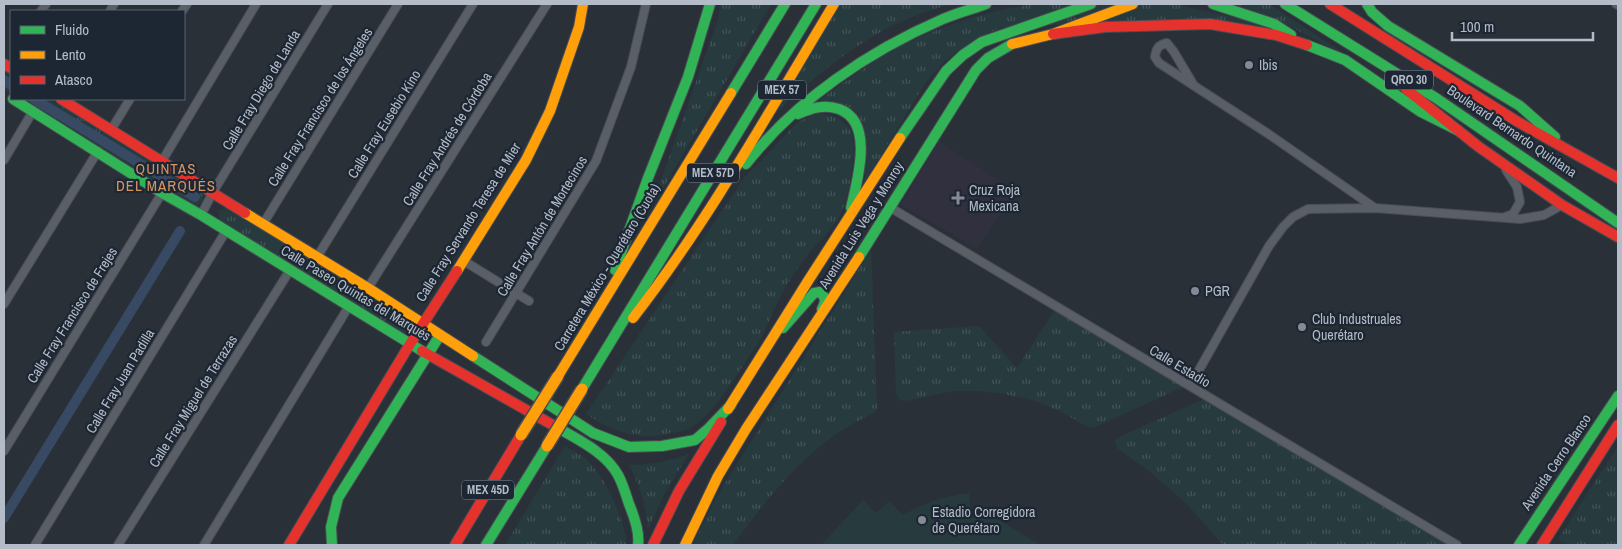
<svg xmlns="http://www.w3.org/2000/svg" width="1622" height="549" font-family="'Archivo Narrow',sans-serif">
<defs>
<pattern id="grass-tufts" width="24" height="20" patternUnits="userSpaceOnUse" patternTransform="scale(1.25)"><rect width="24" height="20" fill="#273a3e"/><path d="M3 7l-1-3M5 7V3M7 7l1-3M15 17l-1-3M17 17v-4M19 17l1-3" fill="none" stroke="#445559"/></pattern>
</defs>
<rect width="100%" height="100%" fill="#2a3038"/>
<!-- medical -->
<path fill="#31303e" d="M939,141L1015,191L979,246L976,248L901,205Z"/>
<!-- grass -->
<path fill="url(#grass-tufts)" d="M721,4H771L650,211L718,20Z
M838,4H951C939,8 927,11 915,16C862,36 817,75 776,112Z
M1036,4H1174L1259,23L1256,27L1156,21L1003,27L988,33L968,45L946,60L926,82L864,183C870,142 871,103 819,100C847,80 876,59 907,43C947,24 992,9 1036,4Z
M1234,4H1269L1357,62L1276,19Z
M4,70L11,75V94L4,89Z
M20,99H50L203,193V202L196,207Z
M818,113C854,119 856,134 852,167C850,181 848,197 842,211C834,230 817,242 805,258C797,269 789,281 782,293C775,306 770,320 763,334C760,342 754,349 749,356C735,378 712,416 689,429C684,432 677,432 671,433C638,441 613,432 586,414L744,178L798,122Z
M228,207L411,320L412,330L408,335L403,336L220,222L218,211Z
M871,250L877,409L874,413C859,420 844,428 831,438C792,467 761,506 733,545H693L717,496Z
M1055,310L1185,386L1093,428L1086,426L1062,412L1033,400L1004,394L981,391H952L905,401L899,399L896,394L894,332L979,326L1017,368Z
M1206,398L1450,545H1223L1188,505L1150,472L1117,448L1115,442L1117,438Z
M565,446C571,450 579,453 585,458C607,479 623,515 627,545H505Z
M1618,446V545H1568L1558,539Z
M689,454L666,491L648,529C646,506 640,485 629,465C650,465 669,461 689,454Z"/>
<!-- pitch -->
<path fill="#273a3e" d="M969,493L971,518L987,516L1003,522L1040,545H821L863,500L876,513L889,501L903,515C925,503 943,496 969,493Z"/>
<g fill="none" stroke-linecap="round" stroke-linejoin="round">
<!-- canal -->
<path stroke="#384963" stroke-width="10" d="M4,80L11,85
M34,99L195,197
M4,518L180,231"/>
<defs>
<path id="street" d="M1616,4L1618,5
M41,11L46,4
M110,11L114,4
M182,11L187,4
M1193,84L1174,52L1167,43C1158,45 1156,49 1155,57L1159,63L1270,135L1375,208
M111,130L130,99
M4,160L33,111
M162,161L256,4
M891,208L1457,545
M201,215L213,192L328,4
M1505,217L1513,214L1520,202L1517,187L1506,170
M263,224L398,4
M317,257L473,4
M464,261L529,301
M368,288L547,4
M4,304L98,151
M486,342L596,161L631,67L646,4
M1190,386L1269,246L1283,227L1293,217L1308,209L1375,208L1520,219L1544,215L1562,205
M4,451L162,193
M35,545L226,231
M118,545L290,270
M204,545L349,306"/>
<path id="fast" d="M1213,4L1274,24L1291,35
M1285,4L1436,98L1618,223
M1367,4L1372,12L1388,26L1520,106L1555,137
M1307,45L1345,60L1421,112L1457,130
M731,93L785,4
M13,99L162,193L201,215L422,351
M798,114C812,108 824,104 839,109C875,122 857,181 851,208
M900,138L946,71L963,55L982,42L1091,4
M746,164C796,100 869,51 943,19C957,13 972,9 986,4
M859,257L976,70L988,58L1012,44
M615,270L648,178L688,77L710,4
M783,328L814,293L820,292C826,297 826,302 822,309
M473,356L593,433L629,447L662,446L695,440L709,428L731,405
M582,389L816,4
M558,428C579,440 606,453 618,475C623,484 626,495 629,504C634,516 640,532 638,545
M332,545L331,527L338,498L440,335
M486,545L547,446
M1519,545L1618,396"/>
<path id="slow" d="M1012,44L1053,34L1133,4
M245,213L368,288L473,356
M457,271L526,160L550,111L579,27L583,4
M633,318C709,220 770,110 834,4
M558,376L731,93
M728,409L808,281L900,138
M685,545L718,476L746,429L859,257"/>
<path id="jam" d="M1330,4L1518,122L1618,178
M1053,34L1105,27L1210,24L1276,35L1307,45
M4,64L11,68
M1406,89L1479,147L1562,205L1618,237
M61,99L245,213
M422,351L558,428
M289,545L410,344L457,271
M455,545L521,435
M653,545L679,491L721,422
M1542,545L1618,425"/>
</defs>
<!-- street casing -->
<use href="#street" stroke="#484c53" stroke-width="10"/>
<!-- fast casing -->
<use href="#fast" stroke="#484c53" stroke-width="12"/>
<!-- slow casing -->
<use href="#slow" stroke="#484c53" stroke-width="12"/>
<!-- jam casing -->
<use href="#jam" stroke="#484c53" stroke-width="12"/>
<!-- street -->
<use href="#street" stroke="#5a5e66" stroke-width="8"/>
<!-- fast -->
<use href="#fast" stroke="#30b455" stroke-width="10"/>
<!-- slow -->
<use href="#slow" stroke="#ff9f0a" stroke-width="10"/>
<!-- jam -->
<use href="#jam" stroke="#e5322d" stroke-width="10"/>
<defs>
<path id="slow-bridge" d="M521,435L558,376
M547,446L582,389"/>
</defs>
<!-- slow-bridge casing -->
<use href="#slow-bridge" stroke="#474c53" stroke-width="14" stroke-linecap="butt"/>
<!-- slow-bridge -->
<use href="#slow-bridge" stroke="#ff9f0a" stroke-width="11"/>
</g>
<!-- markers -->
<g fill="#848b96" stroke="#1d2633" stroke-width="2">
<circle cx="1249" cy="65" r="5"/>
<path d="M955.5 190.5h5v5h5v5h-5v5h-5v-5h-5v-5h5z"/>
<circle cx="1195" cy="291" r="5"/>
<circle cx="1302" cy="327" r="5"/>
<circle cx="922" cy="520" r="5"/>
</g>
<g text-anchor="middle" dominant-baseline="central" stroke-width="4.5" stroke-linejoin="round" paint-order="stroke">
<!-- shield labels -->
<g fill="#1d2633" stroke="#878f9c" stroke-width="1">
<rect x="1385" y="70.5" width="48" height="19" rx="4"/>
<rect x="758" y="80.5" width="48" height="19" rx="4"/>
<rect x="687" y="163.5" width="52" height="19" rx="4"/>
<rect x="462" y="480.5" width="52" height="19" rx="4"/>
</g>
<g font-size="12" font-weight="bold" fill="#b4bcc9">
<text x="1409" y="80">QRO 30</text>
<text x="782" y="90">MEX 57</text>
<text x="713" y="173">MEX 57D</text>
<text x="488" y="490">MEX 45D</text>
</g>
<!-- poi labels -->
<g font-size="14" fill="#b4bcc9" stroke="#1d2633" text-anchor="start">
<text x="1259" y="65">Ibis</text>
<text x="969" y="190">Cruz Roja<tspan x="969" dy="16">Mexicana</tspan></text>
<text x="1205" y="291">PGR</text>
<text x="1312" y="319">Club Industruales<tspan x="1312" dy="16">Querétaro</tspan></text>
<text x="932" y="512">Estadio Corregidora<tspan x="932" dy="16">de Querétaro</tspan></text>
</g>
<!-- street labels -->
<g font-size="14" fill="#b4bcc9" stroke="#1d2633">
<text transform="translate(261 90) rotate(-59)">Calle Fray Diego de Landa</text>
<text transform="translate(320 107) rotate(-58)">Calle Fray Francisco de los Ángeles</text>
<text transform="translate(384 124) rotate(-58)">Calle Fray Eusebio Kino</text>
<text transform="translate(1512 131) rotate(34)">Boulevard Bernardo Quintana</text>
<text transform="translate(447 139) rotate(-58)">Calle Fray Andrés de Córdoba</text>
<text transform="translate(468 222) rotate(-58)">Calle Fray Servando Teresa de Mier</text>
<text transform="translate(861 225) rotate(-58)">Avenida Luis Vega y Monroy</text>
<text transform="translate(542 226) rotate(-59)">Calle Fray Antón de Mortecinos</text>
<text transform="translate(607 267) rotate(-59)">Carretera México - Querétaro (Cuota)</text>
<text transform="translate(356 293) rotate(31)">Calle Paseo Quintas del Marqués</text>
<text transform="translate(72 315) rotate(-58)">Calle Fray Francisco de Frejes</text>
<text transform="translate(1180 366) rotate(31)">Calle Estadio</text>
<text transform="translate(120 381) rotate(-59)">Calle Fray Juan Padilla</text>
<text transform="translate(193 401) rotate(-58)">Calle Fray Miguel de Terrazas</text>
<text transform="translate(1556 462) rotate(-56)">Avenida Cerro Blanco</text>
</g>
<!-- neighbourhood labels -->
<g font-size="15" letter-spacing="1" fill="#d59563" stroke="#1d2633">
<text x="166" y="168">QUINTAS<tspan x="166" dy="17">DEL MARQUÉS</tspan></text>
</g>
</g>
<!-- border -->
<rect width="1622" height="549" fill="none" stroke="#b4bcc9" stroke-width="10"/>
<!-- legend -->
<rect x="10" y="10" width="175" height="90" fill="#1d2633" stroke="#59626f"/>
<rect x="20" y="26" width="25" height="8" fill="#30b455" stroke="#59626f"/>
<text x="55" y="35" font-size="15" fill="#b4bcc9">Fluido</text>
<rect x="20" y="51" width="25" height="8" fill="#ff9f0a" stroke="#59626f"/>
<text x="55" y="60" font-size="15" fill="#b4bcc9">Lento</text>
<rect x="20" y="76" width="25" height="8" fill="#e5322d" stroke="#59626f"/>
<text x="55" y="85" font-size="15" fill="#b4bcc9">Atasco</text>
<!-- scale -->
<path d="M1452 32v8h141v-8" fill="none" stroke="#b4bcc9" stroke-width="2.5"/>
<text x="1460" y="32" font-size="15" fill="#b4bcc9" stroke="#1d2633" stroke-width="4" paint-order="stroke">100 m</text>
</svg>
